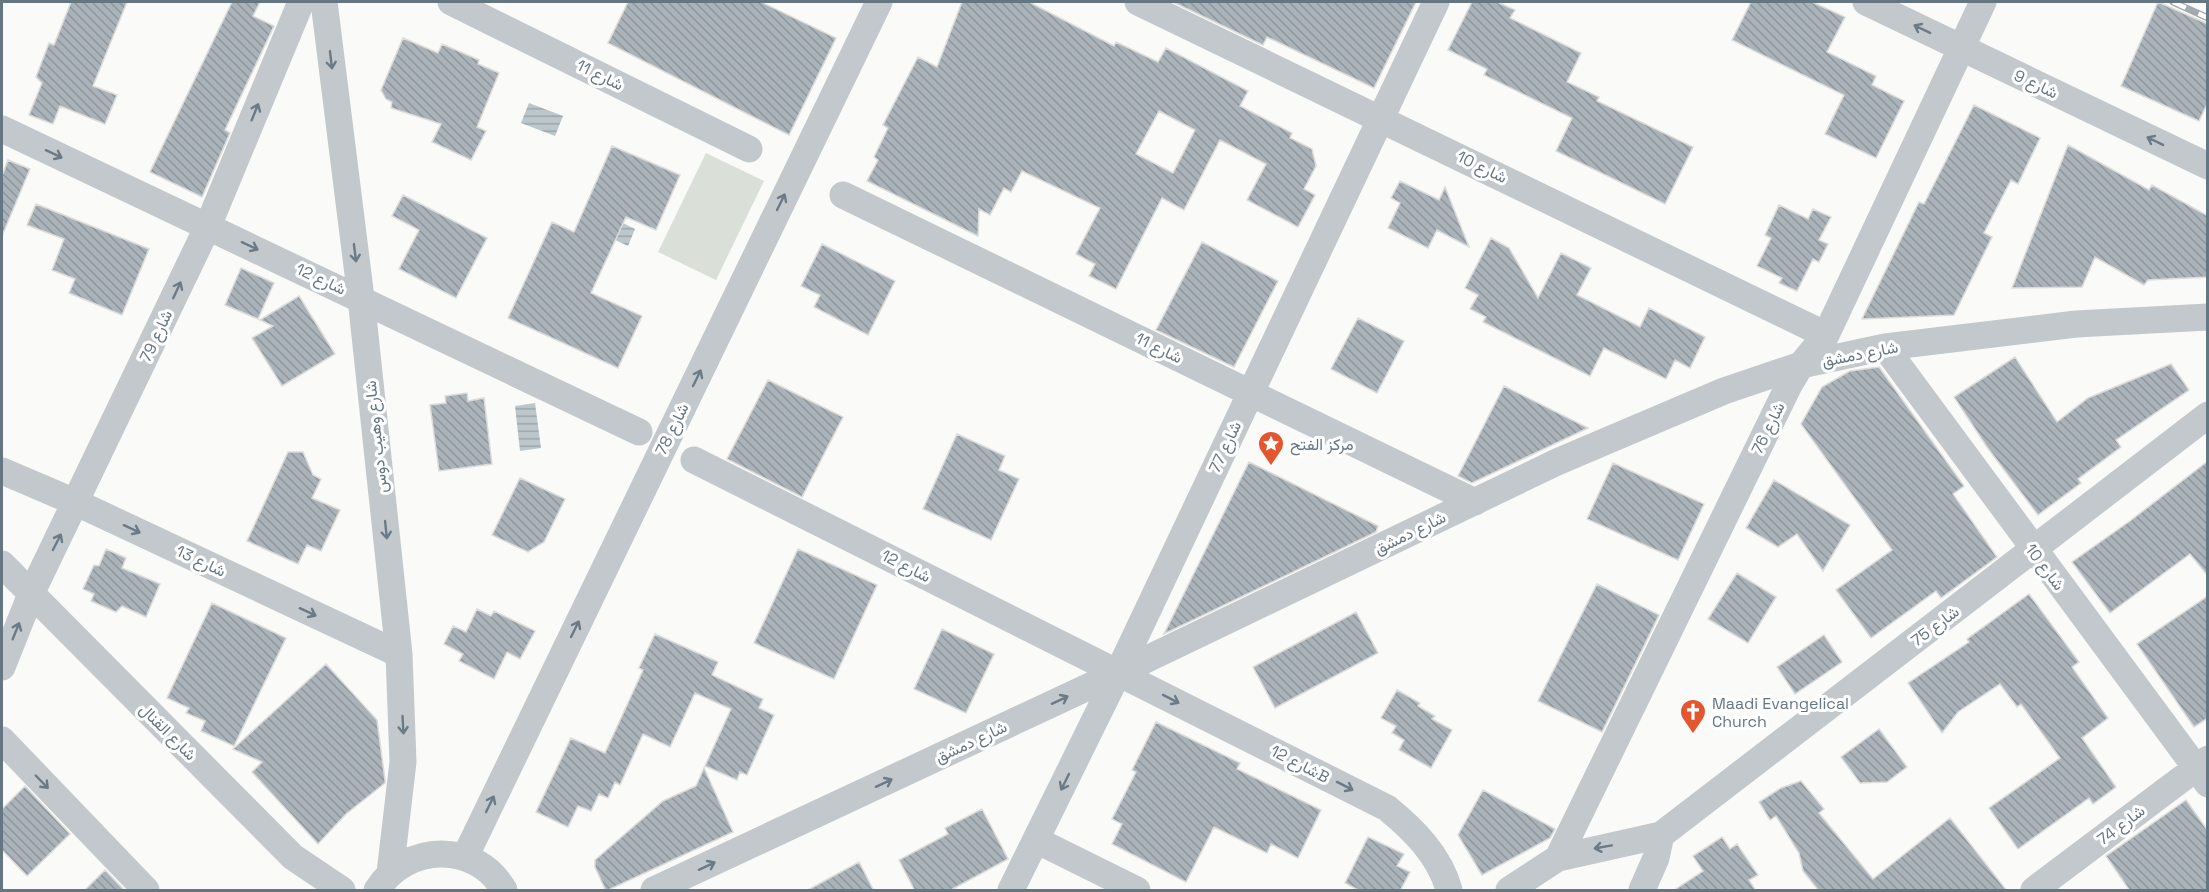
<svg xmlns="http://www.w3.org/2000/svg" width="2209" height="892" font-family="'Space Grotesk',Vazirmatn,sans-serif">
<defs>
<pattern id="water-rules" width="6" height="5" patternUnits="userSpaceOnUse" patternTransform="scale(1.5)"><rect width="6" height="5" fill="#bbc7cb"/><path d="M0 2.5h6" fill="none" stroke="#9ca6aa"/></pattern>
<pattern id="building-back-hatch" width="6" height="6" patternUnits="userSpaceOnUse" patternTransform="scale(1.5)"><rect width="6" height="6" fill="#aab3b9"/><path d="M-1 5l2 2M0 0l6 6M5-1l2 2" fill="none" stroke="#8e969c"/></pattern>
</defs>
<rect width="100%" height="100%" fill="#fafaf8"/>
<!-- pitch -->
<path fill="#dadfd7" d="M706,153L764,181L716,280L658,252Z"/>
<!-- water -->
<path fill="url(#water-rules)" d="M529,103L563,116L555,136L521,123Z
M605,214L635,229L628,246L596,231Z
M535,403L541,448L520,451L515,406Z"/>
<!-- building -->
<path fill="url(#building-back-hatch)" stroke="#dcdcda" stroke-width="1.5" fill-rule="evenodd" d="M71,2H127L93,86L117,95L105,124L60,106L53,124L29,115L42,83L36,77L49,43L54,45Z
M232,2H260L253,16L274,26L225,130L230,133L202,197L150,172Z
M628,2H761L836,38L789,135L608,43Z
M962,2H1029L1114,46L1116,42L1158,62L1166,48L1248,91L1240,106L1292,133L1290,138L1312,149L1316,166L1304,189L1315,195L1298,227L1247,200L1266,164L1220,140L1184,210L1162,198L1116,289L1089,276L1095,264L1076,254L1100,208L1022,171L1011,192L1004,188L990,215L979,209L978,236L867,181L878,160L874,157L888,128L883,125L918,57L937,67ZM1159,111L1195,130L1173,173L1136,154Z
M1173,2H1416L1374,88L1267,37L1263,45Z
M1472,2H1497L1515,10L1510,18L1581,53L1567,82L1599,97L1597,101L1693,147L1665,204L1556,151L1572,118L1484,75L1487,69L1448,50Z
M1751,2H1812L1845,17L1827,52L1876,76L1872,85L1904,101L1876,158L1825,134L1844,95L1732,40Z
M2158,2L2208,24V102L2199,121L2121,86Z
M403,38L438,53L442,44L479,60L478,64L499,73L477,127L486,131L471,160L432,142L441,124L391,108L392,102L386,99L381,90Z
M1974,105L2040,138L2018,184L2011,180L1984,233L1992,237L1954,315L1862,319L1919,202L1924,204Z
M2068,145L2149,190L2152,185L2208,216V277L2148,280L2144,285L2095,257L2082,287L2012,288Z
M612,146L680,175L656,230L626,217L591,293L642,316L618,368L508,318L552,222L574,232Z
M8,160L30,169L2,236V176Z
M1400,181L1439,200L1445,187L1469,247L1437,230L1428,248L1388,228L1400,203L1391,198Z
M403,195L487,238L456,298L399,269L419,230L392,216Z
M36,204L149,249L122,315L69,293L75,279L52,270L64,239L27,225Z
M1779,205L1808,219L1813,209L1831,217L1819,240L1828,244L1819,262L1813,259L1797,291L1779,283L1782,278L1757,266L1771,238L1765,235Z
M1491,238L1509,248L1538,298L1561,253L1591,268L1577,295L1640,327L1649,308L1705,337L1690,368L1675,360L1666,379L1604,348L1590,376L1483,322L1486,317L1470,309L1478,295L1465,288Z
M1202,242L1278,281L1234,367L1156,330Z
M822,244L895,281L868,335L814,307L820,295L801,286Z
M241,268L274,283L258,319L225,305Z
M299,296L335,354L282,386L252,338L273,326L260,320Z
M1358,318L1404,341L1377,393L1331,369Z
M2015,357L2057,422L2088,398L2171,364L2189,390L2116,440L2121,447L2078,479L2081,483L2038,515L1987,447L1954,397Z
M1879,367L1964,486L1953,494L1997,557L1941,598L1936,591L1871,638L1836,590L1892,550L1801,424L1822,387L1850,371Z
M768,380L843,417L802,497L727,459Z
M1504,386L1588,428L1472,483L1458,476Z
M467,393L468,401L484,398L492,464L439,471L430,405L446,403L445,396Z
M957,434L1005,456L999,470L1019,479L991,540L923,509Z
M288,452H303L313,475L321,479L312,498L340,510L321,551L307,545L298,564L247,541Z
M2208,461V576L2190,554L2110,613L2072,562L2130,521Z
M1249,462L1378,526L1376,532L1164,634Z
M1613,463L1704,504L1678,560L1587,519Z
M520,478L565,499L544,542L528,552L492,535Z
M1774,480L1850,525L1823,571L1797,534L1778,547L1746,528Z
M106,549L126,558L122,568L160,584L146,617L122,606L116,612L91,601L94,594L83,589L94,565L99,566Z
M798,549L877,585L834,679L754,643Z
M1737,573L1776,597L1748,643L1708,619Z
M1597,584L1659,615L1602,732L1538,701Z
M2029,594L2079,662L2072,667L2108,718L2082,738L2116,787L2093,804L2089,798L2018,849L1989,808L2060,758L2021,704L2017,707L2000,684L1958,712L1942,733L1908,683L1969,642L1967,639Z
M2208,596V718L2194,727L2137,644Z
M212,603L286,638L234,746L201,731L205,721L186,713L189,708L167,698Z
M477,609L491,616L494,611L535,631L520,659L507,652L494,679L459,661L463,654L444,644L453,626L466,632Z
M1356,612L1378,653L1275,708L1253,667Z
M942,629L994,654L966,713L914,689Z
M655,634L718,662L712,675L763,699L759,708L774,715L747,775L740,772L737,780L705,766L731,709L695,693L670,747L643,734L620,785L615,782L608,798L599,794L591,811L578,806L568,827L536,812L571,738L605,753L643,670L639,668Z
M1824,635L1842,662L1795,694L1777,667Z
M326,664L377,720L385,780V783L346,814L318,844L252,772L262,762L233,749Z
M1397,690L1420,703L1418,706L1435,716L1432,719L1452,730L1431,768L1399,750L1404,740L1392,733L1396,726L1381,718Z
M1156,722L1240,763L1237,769L1321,810L1298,858L1271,844L1267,853L1214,827L1186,882L1112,844L1122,824L1112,819L1136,772L1132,770Z
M1879,729L1907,767L1887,782L1860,783L1841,757Z
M704,768L733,832L606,891L595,867V860L663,801L696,786Z
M1801,781L1824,809L1819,813L1873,879L1950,818L2007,891H1819L1803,871L1799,853L1776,816L1770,820L1759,802L1781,788Z
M25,786L70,834L27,876L2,850V809Z
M1483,790L1555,829L1550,838L1482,875L1458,835Z
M2186,800L2208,831V891H2130L2106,856Z
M982,809L1008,859L949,891H915L899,860L948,834L945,828Z
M1368,837L1404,854L1397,866L1410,872L1400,891H1360L1345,883Z
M1722,837L1730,849L1737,844L1758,875L1749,880L1756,891H1673L1703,871L1693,856Z
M859,862L874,891H806Z
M105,870L125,891H84Z"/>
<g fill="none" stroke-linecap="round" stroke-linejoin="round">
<!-- minor -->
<path stroke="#c3c8cc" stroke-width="27" d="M324,2L361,298L399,654L403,762L390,873
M451,2L749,149
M1138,2L1826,335
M1866,2L2208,166
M2,129L639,432
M843,195L1475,502
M1885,347L2208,784
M694,460L1387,808C1414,830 1440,856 1449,890
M2,471L77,503L399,654
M2,564L293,857L342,890
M2,667L31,594L208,226L301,2
M2,740L146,890
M1036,840L1137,890
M465,857L879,2
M1558,858L1789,385L1801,365L1826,335L1983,2
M377,890C406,843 476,841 504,890
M654,890L1118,673L1557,462L1724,391L1801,365L1885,347L2076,324L2208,317
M1011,890L1118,673L1436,2
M1509,890L1558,858L1661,835L2208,415
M1642,890L1656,858L1661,835
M2034,890L2208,759"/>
<defs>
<path id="rail" d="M2173,2L2208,18"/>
</defs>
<!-- rail casing -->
<use href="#rail" stroke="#a2aab0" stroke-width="7"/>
<!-- rail -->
<use href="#rail" stroke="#fff" stroke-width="4.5" stroke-dasharray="14" stroke-linecap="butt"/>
</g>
<!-- one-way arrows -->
<defs><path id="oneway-shaft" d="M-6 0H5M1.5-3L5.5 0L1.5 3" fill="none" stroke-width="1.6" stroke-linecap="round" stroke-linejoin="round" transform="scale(1.5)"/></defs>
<g stroke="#6a7a87">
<use href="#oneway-shaft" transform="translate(1922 29) rotate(-154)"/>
<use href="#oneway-shaft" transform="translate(331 60) rotate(83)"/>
<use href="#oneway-shaft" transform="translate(255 112) rotate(-68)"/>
<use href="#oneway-shaft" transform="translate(2155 141) rotate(-154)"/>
<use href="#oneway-shaft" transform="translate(54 154) rotate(25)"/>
<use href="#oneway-shaft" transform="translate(781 202) rotate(-64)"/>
<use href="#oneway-shaft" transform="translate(250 246) rotate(25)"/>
<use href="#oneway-shaft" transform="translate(355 253) rotate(83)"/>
<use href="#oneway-shaft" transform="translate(177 290) rotate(-65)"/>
<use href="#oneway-shaft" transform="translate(697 378) rotate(-64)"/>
<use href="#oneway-shaft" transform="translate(132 529) rotate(25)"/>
<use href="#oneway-shaft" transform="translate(386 530) rotate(84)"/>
<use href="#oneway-shaft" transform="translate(57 542) rotate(-63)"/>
<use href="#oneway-shaft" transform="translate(308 612) rotate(25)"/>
<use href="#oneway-shaft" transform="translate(575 629) rotate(-64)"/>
<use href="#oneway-shaft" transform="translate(16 631) rotate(-68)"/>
<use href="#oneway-shaft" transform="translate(1171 699) rotate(27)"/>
<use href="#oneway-shaft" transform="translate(1060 700) rotate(-25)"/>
<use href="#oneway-shaft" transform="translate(403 725) rotate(87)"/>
<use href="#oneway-shaft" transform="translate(42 782) rotate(46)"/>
<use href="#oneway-shaft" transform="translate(1065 782) rotate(116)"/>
<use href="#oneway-shaft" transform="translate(884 783) rotate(-25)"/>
<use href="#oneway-shaft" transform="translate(1345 786) rotate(27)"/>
<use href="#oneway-shaft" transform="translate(490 804) rotate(-64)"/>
<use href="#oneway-shaft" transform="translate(1603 847) rotate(170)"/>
<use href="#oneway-shaft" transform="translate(707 866) rotate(-25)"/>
</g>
<!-- icons -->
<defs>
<symbol id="sight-pin" viewBox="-11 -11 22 30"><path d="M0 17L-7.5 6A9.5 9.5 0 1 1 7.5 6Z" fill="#e4572e" stroke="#fff"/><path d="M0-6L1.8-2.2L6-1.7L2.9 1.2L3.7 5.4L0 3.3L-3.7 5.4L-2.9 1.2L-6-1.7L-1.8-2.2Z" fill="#fff"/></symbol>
<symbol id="church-pin" viewBox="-11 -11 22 30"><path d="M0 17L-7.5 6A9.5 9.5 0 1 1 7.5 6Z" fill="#e4572e" stroke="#fff"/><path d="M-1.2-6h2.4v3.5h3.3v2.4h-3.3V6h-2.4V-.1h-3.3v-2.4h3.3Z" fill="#fff"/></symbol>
</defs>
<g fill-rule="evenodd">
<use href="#sight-pin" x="1256" y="429" width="30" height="40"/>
<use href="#church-pin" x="1678" y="697" width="30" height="40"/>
</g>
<g text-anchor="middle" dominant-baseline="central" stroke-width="6" stroke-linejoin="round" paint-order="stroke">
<!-- street labels -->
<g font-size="16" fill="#657683" stroke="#fff">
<text transform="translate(600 75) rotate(26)">شارع 11</text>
<text transform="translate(2036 84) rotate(25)">شارع 9</text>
<text transform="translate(1482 167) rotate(26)">شارع 10</text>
<text transform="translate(321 279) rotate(25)">شارع 12</text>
<text transform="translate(156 336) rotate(-65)">شارع 79</text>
<text transform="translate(1159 348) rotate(26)">شارع 11</text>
<text transform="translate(1860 354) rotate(-11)">شارع دمشق</text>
<text transform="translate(1768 428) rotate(-64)">شارع 76</text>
<text transform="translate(672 429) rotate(-64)">شارع 78</text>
<text transform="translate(376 437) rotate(-96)">شارع وهيب دوس</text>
<text transform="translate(1225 447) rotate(-65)">شارع 77</text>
<text transform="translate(1410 533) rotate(-26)">شارع دمشق</text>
<text transform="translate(201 561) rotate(25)">شارع 13</text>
<text transform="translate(906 566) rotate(27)">شارع 12</text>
<text transform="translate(2045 567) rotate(53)">شارع 10</text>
<text transform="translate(1935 626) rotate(-37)">شارع 75</text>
<text transform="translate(168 732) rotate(45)">شارع القنال</text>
<text transform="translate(971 742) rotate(-25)">شارع دمشق</text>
<text transform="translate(1300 764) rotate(27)">شارع 12B</text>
<text transform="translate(2121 825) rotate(-37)">شارع 74</text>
</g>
<!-- poi labels -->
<g font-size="16" fill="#657683" stroke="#fff" text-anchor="start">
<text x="1290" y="444">مركز الفتح</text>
<text x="1712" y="703">Maadi Evangelical<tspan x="1712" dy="18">Church</tspan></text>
</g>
</g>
<!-- border -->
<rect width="2209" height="892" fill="none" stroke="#657683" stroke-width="6"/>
</svg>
